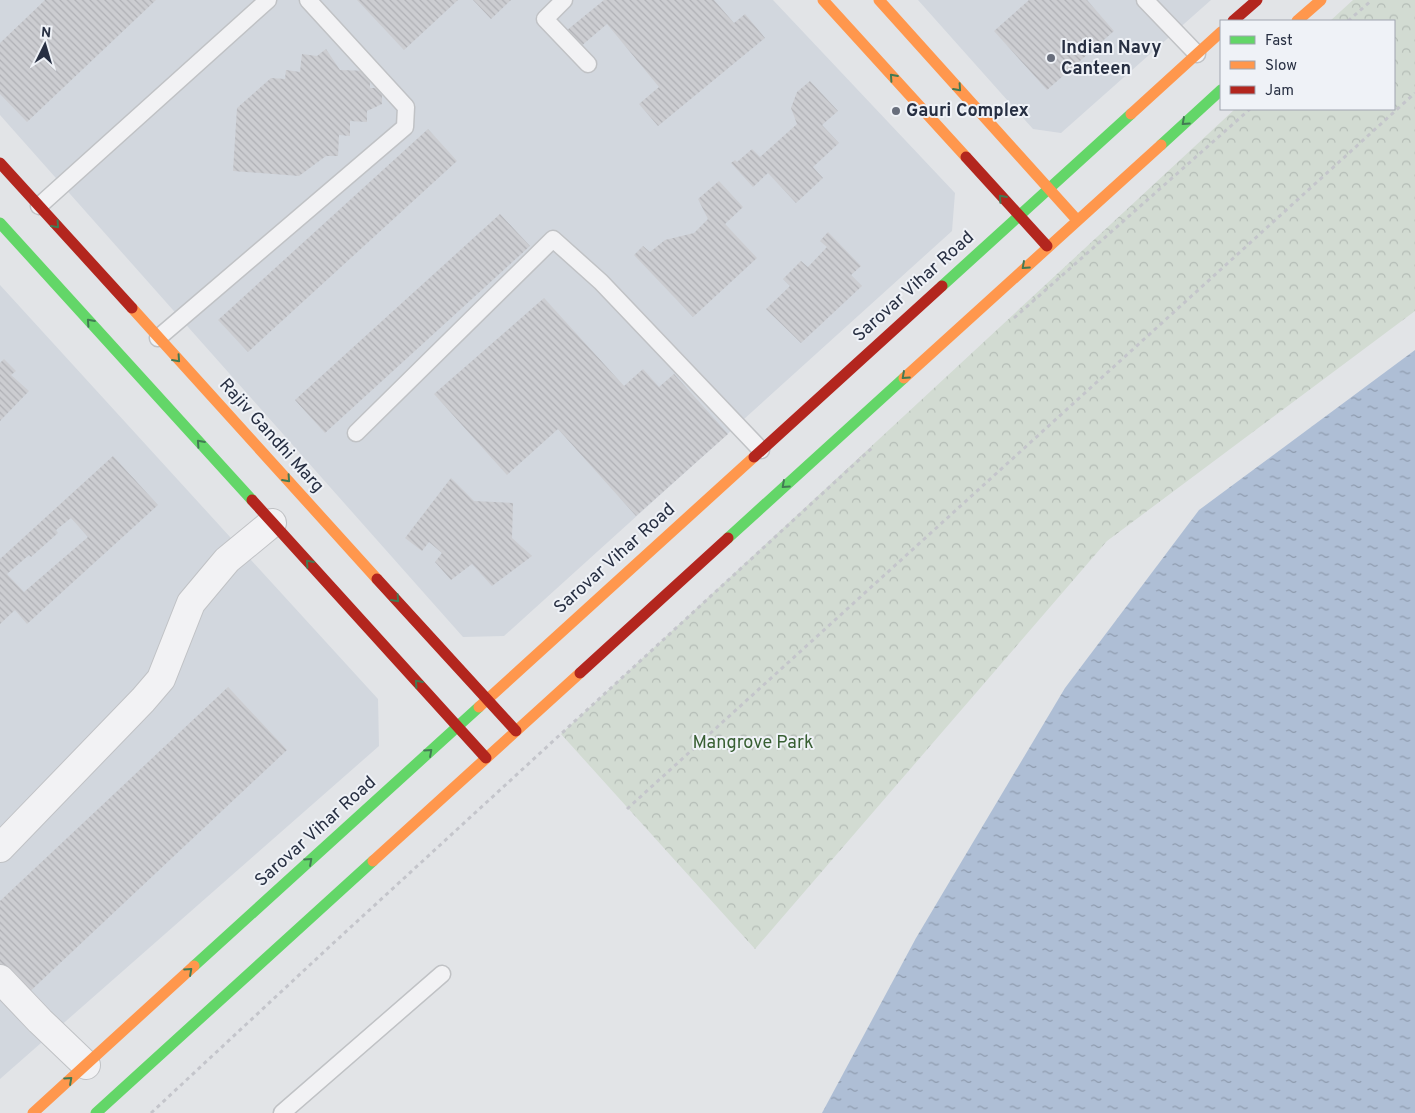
<svg xmlns="http://www.w3.org/2000/svg" width="1415" height="1113" font-family="Overpass,sans-serif">
<defs>
<pattern id="park-crowns" width="20" height="18" patternUnits="userSpaceOnUse" patternTransform="scale(1.25)"><rect width="20" height="18" fill="#d2dbd2"/><path d="M2 6a3 3 0 1 1 6 0M12 15a3 3 0 1 1 6 0" fill="none" stroke="#b4bcb6"/></pattern>
<pattern id="water-ripples" width="26" height="14" patternUnits="userSpaceOnUse" patternTransform="scale(1.25)"><rect width="26" height="14" fill="#aebed5"/><path d="M2 4q2-2 4 0t4 0M15 11q2-2 4 0t4 0" fill="none" stroke="#8e9bae"/></pattern>
<pattern id="building-back-hatch" width="6" height="6" patternUnits="userSpaceOnUse" patternTransform="scale(1.25)"><rect width="6" height="6" fill="#cccdd1"/><path d="M-1 5l2 2M0 0l6 6M5-1l2 2" fill="none" stroke="#afb0b5"/></pattern>
</defs>
<rect width="100%" height="100%" fill="#e2e4e7"/>
<!-- built -->
<path fill="#d2d7de" d="M0,0H773L955,193L952,231L504,636L463,637L0,115Z
M918,0H1211L1061,133L1033,129Z
M0,285L378,699L379,746L0,1079Z"/>
<!-- park -->
<path fill="url(#park-crowns)" d="M1353,0H1415V311L1107,541L755,949L561,734L1235,109H1394V21H1330Z"/>
<!-- water -->
<path fill="url(#water-ripples)" d="M1415,350V1113H822L916,938L1065,688L1199,510Z"/>
<!-- building -->
<path fill="url(#building-back-hatch)" fill-rule="evenodd" d="M45,0H156L27,122L0,94V43Z
M357,0H458L404,50Z
M473,0H511L491,19Z
M604,0H714L734,23L745,14L765,38L658,126L639,104L659,87L607,24L580,47L566,31Z
M1029,0H1087L1114,31L1047,90L994,31Z
M326,49L340,70L370,71V88H382V104L367,111V122L350,121V136L339,135L338,156H326L299,176L233,171L237,108L271,78L285,79L286,70L300,72L302,54L317,56Z
M810,81L838,111L822,125L839,143L813,167L823,178L796,203L768,173L753,187L731,163L735,160L737,162L752,149L760,157L797,124L791,108L797,92Z
M428,129L457,161L248,352L218,320Z
M719,181L743,207L725,224L757,258L693,317L634,255L643,246L650,252L665,240L694,233L708,219L698,199Z
M500,214L530,246L325,433L295,400Z
M828,232L861,266L851,275L862,286L801,343L766,309L790,286L783,279L801,261L808,267L827,247L820,241Z
M544,298L624,386L643,369L659,387L674,374L728,434L636,516L558,429L507,475L434,394Z
M4,359L16,371L11,375L29,391L0,421V363Z
M113,456L158,505L27,624L15,610L0,624V559ZM71,518L88,537L24,592L7,574L29,555L31,557L58,533L56,530Z
M451,478L474,501L513,503L512,538L532,556L492,586L472,564L451,580L435,562L442,553L429,542L422,551L405,538Z
M228,687L287,750L24,997L0,972V901Z"/>
<g fill="none" stroke-linecap="round" stroke-linejoin="round">
<defs>
<path id="lane" d="M564,0L545,19L588,64
M1145,0L1197,54
M39,206L268,0
M158,338L405,127L406,107L308,0
M356,433L553,239L601,282L761,450
M282,1113L442,974"/>
<path id="street" d="M0,848L143,700L161,679L191,603L227,560L272,523
M0,979L40,1021L86,1065"/>
</defs>
<!-- lane casing -->
<use href="#lane" stroke="#c0c2c5" stroke-width="19"/>
<!-- street casing -->
<use href="#street" stroke="#c0c2c5" stroke-width="30"/>
<!-- path -->
<path stroke="#c4c5cb" stroke-width="3" stroke-dasharray="4 4" stroke-linecap="butt" d="M1348,21L1372,0
M1014,318L1250,109
M627,809L1415,93
M151,1113L327,949L873,447"/>
<!-- lane -->
<use href="#lane" stroke="#f2f2f4" stroke-width="16"/>
<!-- street -->
<use href="#street" stroke="#f2f2f4" stroke-width="28"/>
<!-- fast -->
<path stroke="#63d668" stroke-width="11" d="M1161,145L1221,90
M0,223L252,500
M942,286L1131,114
M728,538L904,378
M194,966L479,707
M96,1113L373,861"/>
<!-- slow -->
<path stroke="#ff974d" stroke-width="11" d="M823,0L966,157
M879,0L1077,220
M1297,21L1321,0
M1131,114L1221,32
M132,308L377,579
M904,378L1161,145
M479,707L754,457
M373,861L580,673
M33,1113L194,966"/>
<!-- jam -->
<path stroke="#b3261e" stroke-width="11" d="M1233,21L1257,0
M966,157L1047,246
M0,163L132,308
M754,457L942,286
M252,500L486,758
M377,579L516,731
M580,673L728,538"/>
</g>
<!-- one-way arrows -->
<defs><path id="oneway-chevron" d="M-2-3.5L2.5 0L-2 3.5" fill="none" stroke-width="1.6" stroke-linecap="round" stroke-linejoin="round" transform="scale(1.25)"/></defs>
<g stroke="#427a53">
<use href="#oneway-chevron" transform="translate(893 77) rotate(-132)"/>
<use href="#oneway-chevron" transform="translate(958 88) rotate(48)"/>
<use href="#oneway-chevron" transform="translate(1185 122) rotate(138)"/>
<use href="#oneway-chevron" transform="translate(1002 198) rotate(-132)"/>
<use href="#oneway-chevron" transform="translate(56 225) rotate(48)"/>
<use href="#oneway-chevron" transform="translate(1025 266) rotate(138)"/>
<use href="#oneway-chevron" transform="translate(90 322) rotate(-132)"/>
<use href="#oneway-chevron" transform="translate(177 359) rotate(48)"/>
<use href="#oneway-chevron" transform="translate(905 376) rotate(138)"/>
<use href="#oneway-chevron" transform="translate(200 443) rotate(-132)"/>
<use href="#oneway-chevron" transform="translate(287 479) rotate(48)"/>
<use href="#oneway-chevron" transform="translate(785 485) rotate(138)"/>
<use href="#oneway-chevron" transform="translate(309 563) rotate(-132)"/>
<use href="#oneway-chevron" transform="translate(396 599) rotate(48)"/>
<use href="#oneway-chevron" transform="translate(418 683) rotate(-132)"/>
<use href="#oneway-chevron" transform="translate(429 752) rotate(-42)"/>
<use href="#oneway-chevron" transform="translate(309 861) rotate(-42)"/>
<use href="#oneway-chevron" transform="translate(189 971) rotate(-42)"/>
<use href="#oneway-chevron" transform="translate(69 1080) rotate(-42)"/>
</g>
<!-- markers -->
<g fill="#686e7c" stroke="#eff2f7" stroke-width="2">
<circle cx="1051" cy="58" r="5"/>
<circle cx="896" cy="111" r="5"/>
</g>
<g text-anchor="middle" dominant-baseline="central" stroke-width="4" stroke-linejoin="round" paint-order="stroke">
<!-- poi labels -->
<g font-size="18" font-weight="bold" fill="#272f42" stroke="#eff2f7" text-anchor="start">
<text x="1061" y="48">Indian Navy<tspan x="1061" dy="21">Canteen</tspan></text>
<text x="906" y="111">Gauri Complex</text>
</g>
<!-- street labels -->
<g font-size="18" fill="#272f42" stroke="#eff2f7">
<text transform="translate(914 287) rotate(-42)">Sarovar Vihar Road</text>
<text transform="translate(271 436) rotate(48)">Rajiv Gandhi Marg</text>
<text transform="translate(615 559) rotate(-42)">Sarovar Vihar Road</text>
<text transform="translate(316 832) rotate(-42)">Sarovar Vihar Road</text>
</g>
<!-- park labels -->
<g font-size="18" fill="#385f33" stroke="#eff2f7">
<text x="753" y="743">Mangrove Park</text>
</g>
</g>
<!-- legend -->
<rect x="1220" y="20" width="175" height="90" fill="#eff2f7" stroke="#9fa4af"/>
<rect x="1230" y="36" width="25" height="8" fill="#63d668" stroke="#9fa4af"/>
<text x="1265" y="45" font-size="15" fill="#272f42">Fast</text>
<rect x="1230" y="61" width="25" height="8" fill="#ff974d" stroke="#9fa4af"/>
<text x="1265" y="70" font-size="15" fill="#272f42">Slow</text>
<rect x="1230" y="86" width="25" height="8" fill="#b3261e" stroke="#9fa4af"/>
<text x="1265" y="95" font-size="15" fill="#272f42">Jam</text>
<!-- north arrow -->
<g transform="translate(45 45) rotate(5)" stroke="#eff2f7" stroke-width="4" paint-order="stroke">
<path d="M0-4L9 19L0 12L-9 19Z" fill="#272f42"/>
<text y="-8" font-size="14" font-weight="bold" text-anchor="middle" fill="#272f42">N</text>
</g>
</svg>
